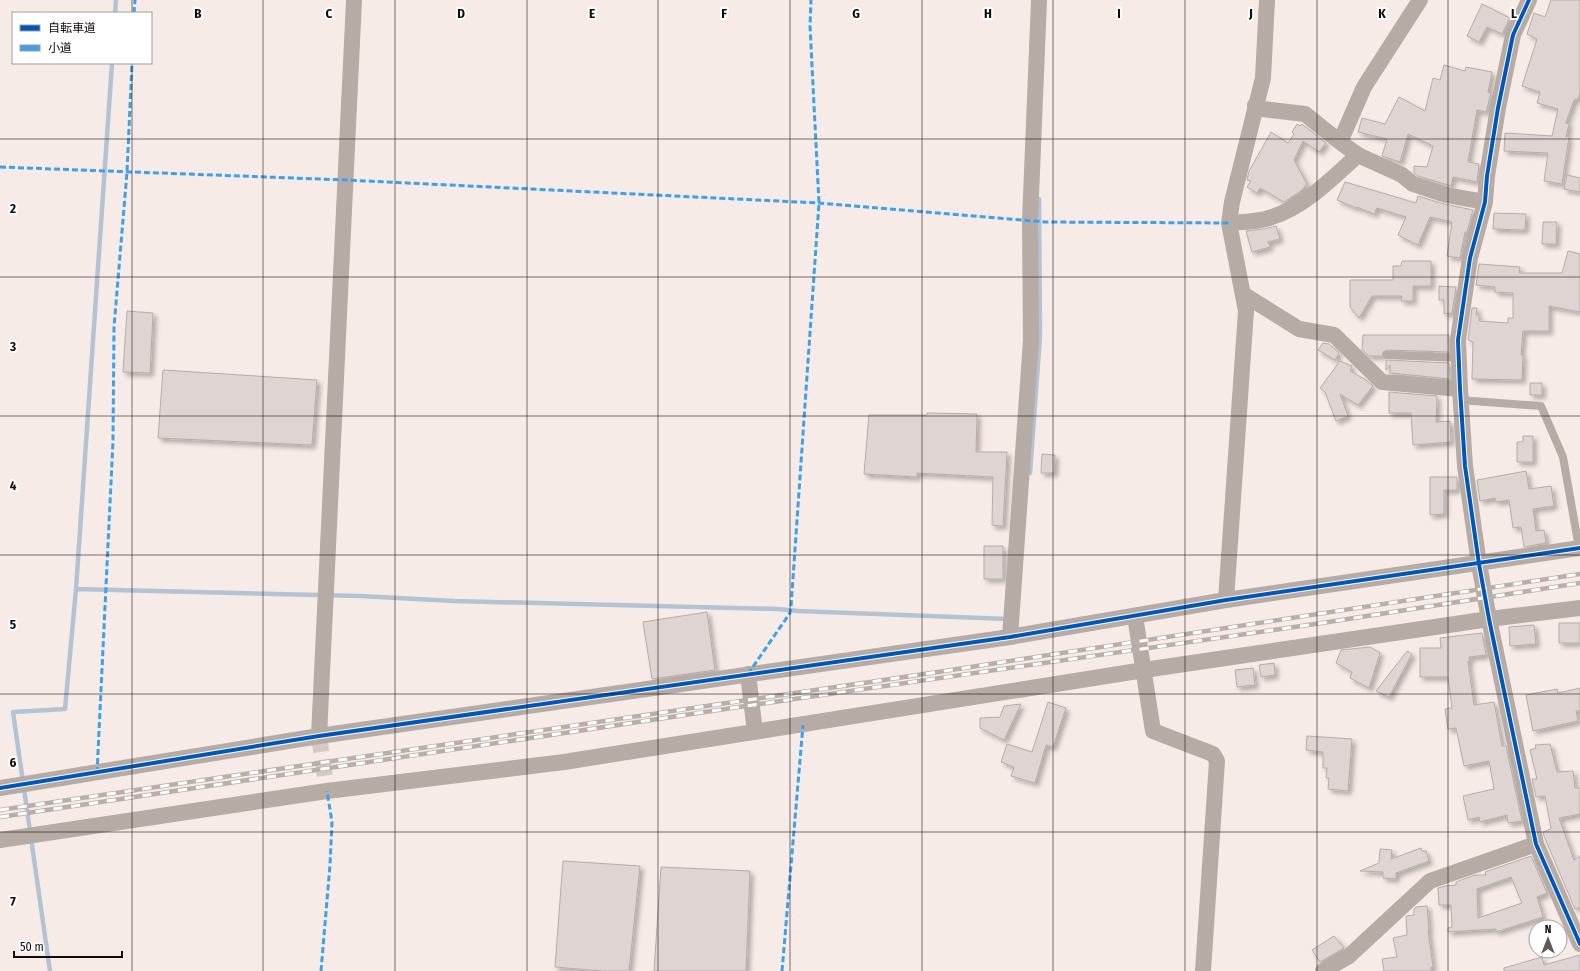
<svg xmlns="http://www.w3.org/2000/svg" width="1580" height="971" font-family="'Fira Sans Condensed','Noto Sans JP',sans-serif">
<defs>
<filter id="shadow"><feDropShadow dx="3.5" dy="3.5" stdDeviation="2" flood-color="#0004"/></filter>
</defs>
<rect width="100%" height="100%" fill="#f6ebe6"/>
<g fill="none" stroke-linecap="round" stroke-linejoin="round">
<!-- stream -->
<path stroke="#b3c3d4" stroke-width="4.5" d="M115,13L116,0
M1030,473L1040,336L1039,199
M76,589L360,596L454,601L778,609L798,611L1008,619
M50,971L13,712L65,709L76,589L112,63"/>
</g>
<!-- building -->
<path fill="#ded5d3" stroke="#b5acaa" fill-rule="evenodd" filter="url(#shadow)" d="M1551,0H1580V93L1578,99L1574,100L1566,123L1569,124L1566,137H1569L1562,184L1544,181L1548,153L1504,151L1505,133L1552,136L1558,109L1537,103L1540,92L1522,86L1537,39L1527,34L1534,13L1545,17Z
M1482,4L1510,18L1502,34L1487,27L1479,42L1467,36Z
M1444,65L1465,71L1466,67L1492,72L1488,92L1491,93L1486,112L1477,110L1468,162L1479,164L1477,182L1453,177L1451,186L1418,176L1414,173V166L1427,167L1433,146L1408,134L1400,162L1382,156L1387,139L1358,132L1362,118L1385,124L1399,97L1425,111L1433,78L1440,80Z
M1297,124L1300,126L1302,124L1326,143L1319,152L1303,141L1294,160L1307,184L1301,191L1284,202L1260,188L1257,193L1247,187L1251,181L1247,180L1249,171L1271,132L1288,143L1294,134L1292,132Z
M1567,175L1580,178V192L1564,189Z
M1345,182L1416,203L1418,196L1444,204L1473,210L1467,232H1465L1460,258L1447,256L1452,222L1430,217L1418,245L1398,235L1406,217L1377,208L1374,214L1357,207L1356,208L1337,200Z
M1494,213L1526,214L1525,230L1493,229Z
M1543,222H1557L1556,244H1542Z
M1276,226L1280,239L1268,242L1270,247L1252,252L1246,231L1263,229Z
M1568,251L1580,254V312L1549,306V331H1523L1521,355H1523L1522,380L1472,379L1473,342L1468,340L1472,308H1477L1476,315H1479V321L1508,323V318H1513V293L1495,292V287L1476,285L1479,264L1520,267L1519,273H1562Z
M1402,261H1431V286H1413V301H1401L1402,296H1372L1359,318L1350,307V280H1393V266H1401Z
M1439,286L1456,287L1452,313L1444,314V300H1439Z
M127,311L153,313L150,373L123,372Z
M1363,335H1449V352L1387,350L1383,352L1382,356H1369L1362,350Z
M1323,343L1329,344L1339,353L1335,360L1318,350Z
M1386,360L1449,363L1450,379L1390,373V365L1386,370Z
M1340,361L1352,366L1350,371L1366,380L1373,386L1358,405L1340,394L1348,416L1336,421L1325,392L1320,388Z
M163,370L317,380L312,445L158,438Z
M1530,383H1542V395H1530Z
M1389,392L1437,396L1436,422L1450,421L1451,442L1413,445L1411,413H1389Z
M927,413L977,414L976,452H1007L1003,526L992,525L993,477L917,473V477L864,474L869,415H927Z
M1523,436H1533V462H1517V442H1523Z
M1042,454L1055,455L1054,473H1041Z
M1526,471L1529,489L1551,486L1554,506L1533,509L1536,531L1544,530L1546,543L1524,547L1521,527L1513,528L1509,500L1496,502L1495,498L1480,501L1477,480Z
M1430,477H1457V490H1444V514L1430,515Z
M984,546H1003V579H984Z
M707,612L715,670L652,679L643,622Z
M1559,623H1580V643H1559Z
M1534,625L1536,644L1510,646L1509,627Z
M1482,633L1486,655L1469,657L1470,661H1468L1474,705L1494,702L1502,746H1506L1522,821L1508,823L1507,815L1480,822L1479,817L1468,820L1463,796L1494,789L1489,761L1464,766L1456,728L1448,729L1445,709L1452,708L1448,677H1420V648H1441L1440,638Z
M1370,647L1380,653L1369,688L1350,678L1352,672L1336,663L1341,650Z
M1407,651L1412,654L1389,697L1376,691Z
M1274,663L1275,675L1261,677L1259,665Z
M1253,668L1255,685L1237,687L1235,670Z
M1580,688V711H1576L1578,721L1533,731L1526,695L1557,689L1558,693Z
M1048,702L1066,708L1053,747L1046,745L1035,783L1011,776L1014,767L1001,762L1007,744L1032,752Z
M1021,704L1004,740L980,728V718L1000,717L1004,706Z
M1307,736L1352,739L1348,791L1328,789L1329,778H1326L1327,768H1323V752L1306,750Z
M1550,744L1557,772L1573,771L1575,788H1580V814L1559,818L1574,860L1580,856V907L1575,909L1544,836L1543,832L1551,829L1545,796L1536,797L1532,779H1537L1530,750L1536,748L1535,745Z
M1421,848L1422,851H1426L1429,861L1396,873V879L1383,878V872L1360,871L1379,863L1380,849L1392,850L1391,859Z
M1531,856L1547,893L1537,897L1543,917L1496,932V929L1448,932V928L1452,927L1451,905H1439L1438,888L1445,886L1456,885V882L1475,875H1486L1485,872ZM1511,877L1522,903L1478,918L1477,889Z
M563,861L640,866L629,971H602L555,967Z
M661,867L750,871L746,971H654Z
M1427,906L1429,930H1428L1433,967H1431V971H1384L1382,959L1397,957L1393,938L1407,935L1406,916L1414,915V909L1416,907Z
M1334,936L1344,948L1320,962L1312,950Z
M1580,955V971H1504V968L1542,957L1544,965Z"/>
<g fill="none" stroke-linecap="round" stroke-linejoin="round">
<!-- street-tunnel -->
<path stroke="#d4c9c5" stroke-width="16" stroke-dasharray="16 8" stroke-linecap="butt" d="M319,736L327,791"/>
<!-- lane -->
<path stroke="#b7aba5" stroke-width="8" d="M1387,355L1459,358
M1460,400L1541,406L1563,457L1579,548"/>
<!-- street -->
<path stroke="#b7aba5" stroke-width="16" d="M1529,0L1513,35L1498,108L1487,176L1485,202L1470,258L1458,340L1460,389L1465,466L1479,564L1489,619L1536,844L1580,944
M1255,105L1263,109L1305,114L1340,142L1358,155L1402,175L1413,184L1446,195L1485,202
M1340,142L1364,87L1420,0
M1229,223C1243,222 1259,222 1272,217C1306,206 1332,178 1358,155
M1243,294L1299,329L1334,335L1382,382L1460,389
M1226,600L1246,311L1229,223L1232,202L1263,78L1267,0
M1135,616L1153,731L1213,754L1217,761L1203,971
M1010,637L1031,340L1030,221L1039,0
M748,674L755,732
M319,736L354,0
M0,788L319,736L1010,637L1226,600L1580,548
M0,840L327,791L564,762L1144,670L1489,619L1580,608
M1323,971L1349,956L1430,881L1536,844"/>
<defs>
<path id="rail" d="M0,810L938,672L1580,574
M0,817L732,708L1322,623L1580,583"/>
</defs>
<!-- rail casing -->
<use href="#rail" stroke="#b8afaa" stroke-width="4.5"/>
<!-- rail -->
<use href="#rail" stroke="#fff" stroke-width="3" stroke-dasharray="9" stroke-linecap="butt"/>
<!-- quiet -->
<path stroke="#3da1e9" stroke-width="3" stroke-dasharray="6 3" stroke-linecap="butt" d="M134,13L135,0
M0,167L346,180L819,203L1045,222L1229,223
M748,674L790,613L791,607L819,203L810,26L811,0
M97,773L113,441L114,327L127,172L132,63
M321,971L330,865L332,822L327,791
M782,971L803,725"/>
<defs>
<path id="cycleway" d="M1529,0L1513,35L1498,108L1487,176L1485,202L1470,258L1458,340L1460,389L1465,466L1479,564L1489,619L1536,844L1580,944
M0,788L319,736L1010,637L1226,600L1580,548"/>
</defs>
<!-- cycleway casing -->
<use href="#cycleway" stroke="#fff" stroke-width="6"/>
<!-- cycleway -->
<use href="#cycleway" stroke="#0057b8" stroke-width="4"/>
</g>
<!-- grid -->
<path fill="none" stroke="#100a08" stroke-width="1" stroke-opacity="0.55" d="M132,0V13M263,0V971M395,0V971M527,0V971M658,0V971M790,0V971M922,0V971M1053,0V971M1185,0V971M1317,0V971M1448,0V971M132,63V971M0,139H1580M0,277H1580M0,416H1580M0,555H1580M0,694H1580M0,832H1580"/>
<g font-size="13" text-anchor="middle" font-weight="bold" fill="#100a08" stroke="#fff" stroke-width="4" stroke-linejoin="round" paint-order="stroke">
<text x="198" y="18">B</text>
<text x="329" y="18">C</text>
<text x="461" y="18">D</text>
<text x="592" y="18">E</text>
<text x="724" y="18">F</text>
<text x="856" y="18">G</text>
<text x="988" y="18">H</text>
<text x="1119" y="18">I</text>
<text x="1251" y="18">J</text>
<text x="1382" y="18">K</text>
<text x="1514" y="18">L</text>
<text x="13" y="213">2</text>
<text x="13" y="351">3</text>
<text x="13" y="490">4</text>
<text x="13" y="629">5</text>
<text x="13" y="767">6</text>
<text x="13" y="906">7</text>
</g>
<!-- legend -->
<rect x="12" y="12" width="140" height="52" fill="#ffffff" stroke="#9f9d9c"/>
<rect x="20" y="25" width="20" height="6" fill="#0057b8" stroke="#9f9d9c"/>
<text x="48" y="32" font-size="12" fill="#100a08">自転車道</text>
<rect x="20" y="45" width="20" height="6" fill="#3da1e9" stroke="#9f9d9c"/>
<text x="48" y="52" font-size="12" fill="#100a08">小道</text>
<!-- north arrow -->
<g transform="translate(1548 939)"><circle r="19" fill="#ffffff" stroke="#9f9d9c"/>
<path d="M0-3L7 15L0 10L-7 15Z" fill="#605956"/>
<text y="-6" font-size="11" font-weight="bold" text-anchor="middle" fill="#100a08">N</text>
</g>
<!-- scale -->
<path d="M14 951v6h108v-6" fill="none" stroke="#100a08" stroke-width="2"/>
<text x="20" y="951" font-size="12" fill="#100a08" stroke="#ffffff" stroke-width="3" paint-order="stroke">50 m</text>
</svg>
